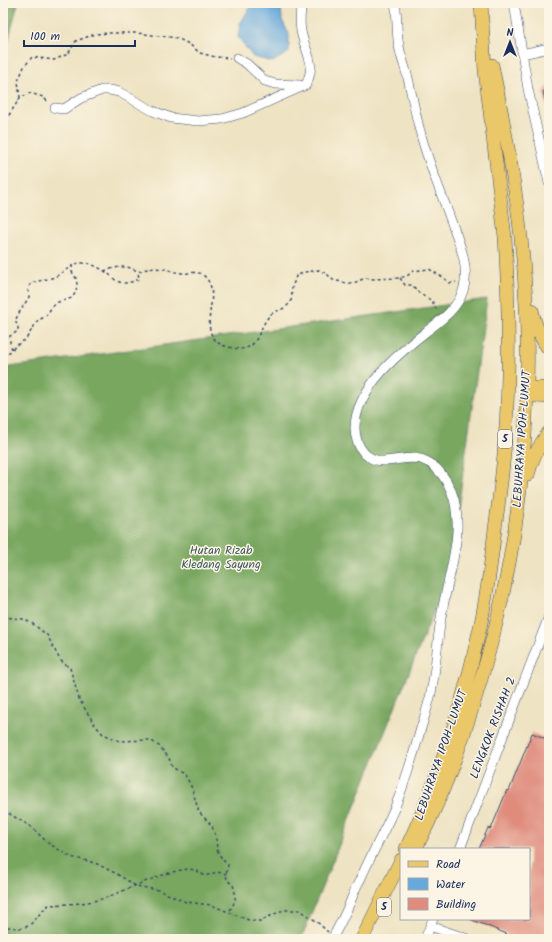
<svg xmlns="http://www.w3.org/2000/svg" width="552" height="942" font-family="Kalam,sans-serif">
<rect width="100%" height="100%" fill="#fcf5e5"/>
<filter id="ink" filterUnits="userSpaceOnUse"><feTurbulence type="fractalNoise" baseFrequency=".025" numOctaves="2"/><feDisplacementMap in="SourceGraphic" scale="8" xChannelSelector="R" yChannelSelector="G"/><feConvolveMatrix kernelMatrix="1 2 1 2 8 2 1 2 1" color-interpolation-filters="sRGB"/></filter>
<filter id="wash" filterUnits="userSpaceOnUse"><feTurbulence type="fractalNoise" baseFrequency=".012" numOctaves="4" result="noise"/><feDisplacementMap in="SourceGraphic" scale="16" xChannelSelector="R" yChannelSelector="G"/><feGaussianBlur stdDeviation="0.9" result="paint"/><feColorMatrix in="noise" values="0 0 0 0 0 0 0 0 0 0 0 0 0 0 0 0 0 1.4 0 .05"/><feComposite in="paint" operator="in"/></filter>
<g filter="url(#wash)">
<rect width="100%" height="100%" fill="#eee3c2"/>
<!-- forest -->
<path fill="#79a761" stroke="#4a6b60" d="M3,3H18L3,61Z
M487,299L449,574L301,939H3V368Z"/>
<!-- water -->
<path fill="#67a9db" stroke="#416c9c" d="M250,7H281L282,20L289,34V52L273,62L253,57L238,37L240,24Z"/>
<g id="blocks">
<!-- building -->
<path fill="#df8c7d" d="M549,85V108H547L543,92Z
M532,733L549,740V939H505L507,934L470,919H529V849H479L488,828L491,829L507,790L509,791Z"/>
</g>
</g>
<g filter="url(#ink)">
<use href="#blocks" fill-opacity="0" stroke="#3b4a6d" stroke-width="1"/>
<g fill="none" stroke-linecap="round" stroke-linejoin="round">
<defs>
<path id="minor" d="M514,3L528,89L549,183
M522,54L549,48
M237,58L247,64L265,81L275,84L300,85
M55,108L64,109L81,98L102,90H110L119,92L153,111L171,118L198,121L222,119L243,113L306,85C317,61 305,53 301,31C299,22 301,12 301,3
M460,849L549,616
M430,926L468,939
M332,939C339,926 346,913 351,900C354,893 356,886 360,880C371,855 384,832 395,807C405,783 412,759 419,735C423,721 428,707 431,693C437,665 437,635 443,607C450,568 468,522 448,484C442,473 433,463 421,459C401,454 381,470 364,453C358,446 355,437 355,428C355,389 399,353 427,331C441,320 457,309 463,291C471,267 458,240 450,218C440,189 427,160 420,131C415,113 412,95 408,78C405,67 401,57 399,46C396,32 398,17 395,3
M425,939L433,919"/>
<path id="major" d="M549,387H534L527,392L535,397L549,398"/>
<path id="highway" d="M532,310C535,324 539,338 549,349
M528,475C532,458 538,446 549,432
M418,844C442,798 460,748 475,699C519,561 535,415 524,271C519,202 506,133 492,65
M406,849C438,781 463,705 479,632C487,598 491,563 495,529C499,500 503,471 505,441C510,373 509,305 505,237L485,70L481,3
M362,939L401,860"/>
</defs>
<!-- minor casing -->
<use href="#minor" stroke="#3b4a6d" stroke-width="10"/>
<!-- major casing -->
<use href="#major" stroke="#3b4a6d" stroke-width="12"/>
<!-- highway casing -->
<use href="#highway" stroke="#3b4a6d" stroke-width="14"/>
<!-- path -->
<path stroke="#3b4a6d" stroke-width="1.5" stroke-dasharray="3 3" stroke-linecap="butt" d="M20,98L18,81L24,67L32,57L54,60L68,54L76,41L95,34L109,33H136L177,38L189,44L200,53L215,57L230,58
M3,117L9,115L20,98L30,93L43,97L49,103
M104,271C116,267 128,264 138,272
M400,278L405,285H412L419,293L432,301L438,312
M12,349L10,343V336L18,331V326L15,321L19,313L29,297L28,289L31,283L55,277L72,266
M3,356L6,355L17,345L26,339L38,320L45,317L52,307L58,302L72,298L76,292L77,284L76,278L72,272V266C84,258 99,267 110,275C112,277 115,280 117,281C124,285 132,282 139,279L138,272C146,268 159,267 168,270C173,271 177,273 183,273C189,274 197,270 203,275C224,292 198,323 216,341C220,345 228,347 233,348C259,354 257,329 270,315C276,310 286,310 290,302C293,299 291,292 292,288C293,284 295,280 296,276L305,272L319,270L327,274L333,280L346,283H354L365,278L374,279L399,278L407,276L413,271L429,269L442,277L450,283L456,282
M3,617L23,619L33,624L47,635L60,660L70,668L79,699L95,725L103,734L120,741L150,740L159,746L169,758L172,767L185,775L191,786L199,812L212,826L216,837L217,850L222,859L228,865L226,874L227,880L233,885C237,898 236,900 229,912
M3,812L8,813L30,826L48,843L71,857L95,863L117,874L136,886L158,890L186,902L211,905L251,921H260L283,910H300L316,921L328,932
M3,923L7,927C12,927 18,929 23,928C35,925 39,911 49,905C65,904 82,904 98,900C118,895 177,864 194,870C198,871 202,874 205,876L217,872L226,874
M6,939L7,927"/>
<!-- minor -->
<use href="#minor" stroke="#fff" stroke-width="9"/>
<!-- major -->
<use href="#major" stroke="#eac769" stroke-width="11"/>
<!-- highway -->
<use href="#highway" stroke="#eac769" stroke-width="13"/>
</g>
</g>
<g text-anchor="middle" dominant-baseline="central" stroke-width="3" stroke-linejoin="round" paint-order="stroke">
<!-- shield labels -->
<g fill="#fcf5e5" stroke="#5e6a86" stroke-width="1">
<rect x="498" y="430" width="14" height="18" rx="3"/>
<rect x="377" y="898" width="14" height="18" rx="3"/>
</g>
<g font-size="11" font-weight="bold" fill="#1b2f5e">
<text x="505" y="439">5</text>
<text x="384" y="907">5</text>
</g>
<!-- street labels -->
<g font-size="12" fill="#1b2f5e" stroke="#fcf5e5">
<text transform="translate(522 439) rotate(-86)">LEBUHRAYA IPOH-LUMUT</text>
<text transform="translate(493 728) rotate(-69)">LENGKOK RISHAH 2</text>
<text transform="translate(441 755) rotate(-71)">LEBUHRAYA IPOH-LUMUT</text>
</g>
<!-- park labels -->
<g font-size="12" fill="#405b63" stroke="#fcf5e5">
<text x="221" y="550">Hutan Rizab<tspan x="221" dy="14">Kledang Sayung</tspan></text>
</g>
</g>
<!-- margin -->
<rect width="552" height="942" fill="none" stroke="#fcf5e5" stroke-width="16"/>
<!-- legend -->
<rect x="400" y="848" width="130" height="72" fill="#fcf5e5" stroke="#a2a6af"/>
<rect x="408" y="861" width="20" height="6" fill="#eac769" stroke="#a2a6af"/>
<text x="436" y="868" font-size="12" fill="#1b2f5e">Road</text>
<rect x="408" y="878" width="20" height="12" fill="#67a9db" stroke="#a2a6af"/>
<text x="436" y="888" font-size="12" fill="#1b2f5e">Water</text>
<rect x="408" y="898" width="20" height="12" fill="#df8c7d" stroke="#a2a6af"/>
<text x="436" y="908" font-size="12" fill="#1b2f5e">Building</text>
<!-- north arrow -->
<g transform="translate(510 42)" stroke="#fcf5e5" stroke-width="3" paint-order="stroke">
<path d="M0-3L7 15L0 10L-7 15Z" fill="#1b2f5e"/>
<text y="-6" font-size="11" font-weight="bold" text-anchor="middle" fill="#1b2f5e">N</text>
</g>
<!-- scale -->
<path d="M24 40v6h111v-6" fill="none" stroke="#1b2f5e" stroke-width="2"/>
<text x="30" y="40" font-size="12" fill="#1b2f5e" stroke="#fcf5e5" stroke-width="3" paint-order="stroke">100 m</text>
</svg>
